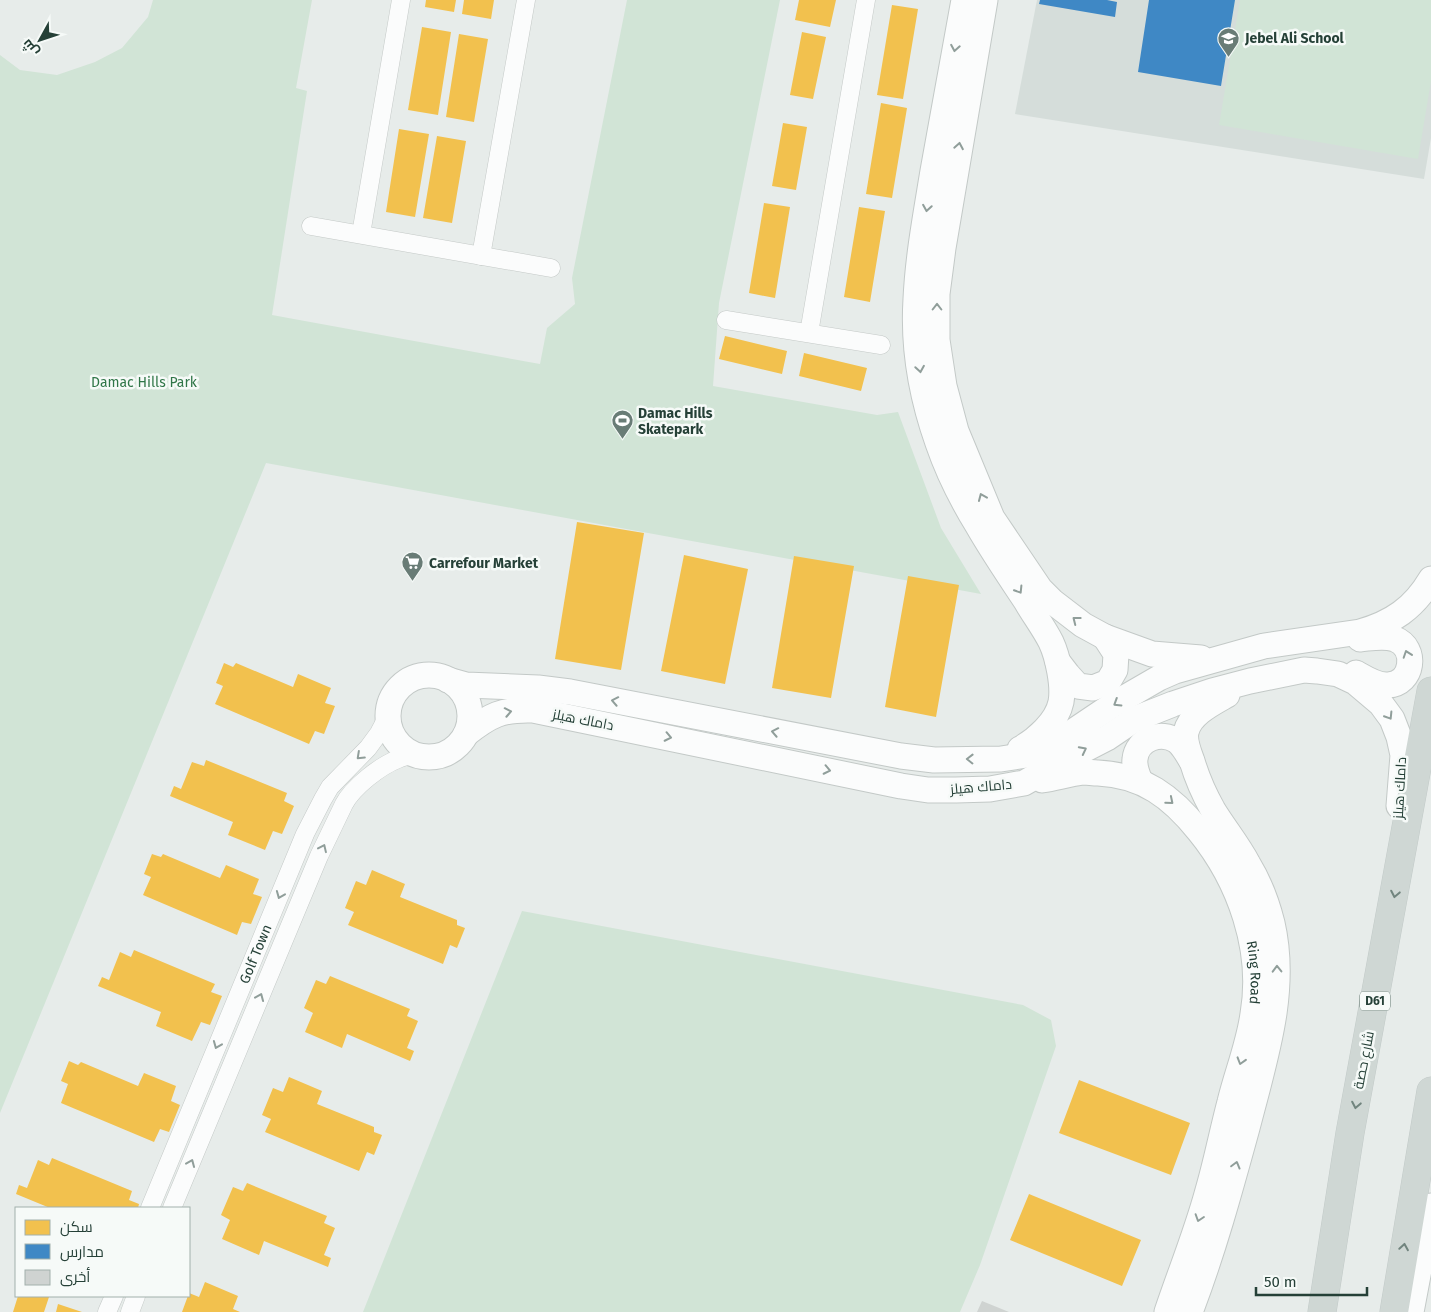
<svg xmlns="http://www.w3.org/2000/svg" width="1431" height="1312" font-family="'Fira Sans',Cairo,sans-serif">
<rect width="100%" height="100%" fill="#e7ecea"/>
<!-- built -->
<path fill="#d5ddda" d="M1037,0H1431V138L1424,179L1015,114Z"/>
<!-- green -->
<path fill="#d1e4d6" d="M153,0H312L296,88L307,91L272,315L540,364L547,328L575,304L572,278L627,0H780L719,303L713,386L877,415L898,412L941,528L981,594L266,463L0,1113V55L20,70L57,75L95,62L122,48L148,17Z
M1240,0H1431V81L1418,159L1219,125Z
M522,911L1023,1005L1051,1020L1056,1046L980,1265L960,1312H363Z"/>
<!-- homes -->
<path fill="#f2c14e" d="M426,0H456L454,12L425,7Z
M464,0H494L491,19L462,14Z
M799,0H836L830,27L795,20Z
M892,5L918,9L903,99L877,95Z
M422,27L451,32L438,115L408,110Z
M802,32L826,37L813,99L790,95Z
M459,34L488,39L474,122L446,117Z
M881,103L907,108L892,198L866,194Z
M783,123L807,127L796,190L772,186Z
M399,129L429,134L415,217L386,212Z
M437,136L466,141L452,223L423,218Z
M764,203L790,207L775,298L749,293Z
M859,207L885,211L870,302L844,297Z
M725,336L787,351L782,374L719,359Z
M804,353L867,368L861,391L799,376Z
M577,522L644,533L621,670L555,659Z
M684,555L748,569L725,684L661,671Z
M794,556L854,566L831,698L772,688Z
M908,576L959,585L936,717L885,707Z
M224,663L233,667L236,663L293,687L298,674L331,688L325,703L335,706L324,734L315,731L309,744L215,704L223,686L216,683Z
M206,760L287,793L284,801L294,806L282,834L273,831L265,850L228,835L233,822L170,796L174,786L181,789L192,762L204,766Z
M152,854L161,857L163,854L220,878L226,865L259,879L253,894L262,897L251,924L242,922L237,935L143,895L151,877L144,874Z
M372,870L405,884L400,897L457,920V925L465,928L457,948L450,945L443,964L348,925L354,912L345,908L356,881L366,885Z
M134,950L215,984L211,992L222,996L210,1025L201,1022L192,1041L156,1026L161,1012L98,986L102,977L109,980L120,952L131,957Z
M330,976L410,1009L407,1016L418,1021L407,1048L414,1051L410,1061L347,1034L342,1048L305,1032L313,1013L304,1008L316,980L326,984Z
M69,1061L78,1065L81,1062L138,1086L144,1073L176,1086L171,1101L180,1105L169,1132L160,1129L154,1142L61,1103L68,1084L61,1081Z
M289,1077L322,1091L317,1104L374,1127V1132L382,1135L374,1155L367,1152L359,1171L265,1132L271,1119L262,1115L273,1088L283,1092Z
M1079,1080L1190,1123L1171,1175L1059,1133Z
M52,1158L132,1191L129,1200L139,1204L138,1208H50L16,1194L19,1185L27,1188L38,1160L49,1165Z
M247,1183L327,1216L324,1223L335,1228L324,1255L331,1258L328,1267L264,1241L259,1255L222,1239L230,1220L221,1215L233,1187L243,1191Z
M1029,1194L1141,1240L1122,1286L1010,1240Z
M205,1282L238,1296L233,1309L240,1312H182L189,1293L199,1297Z
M18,1296H46L49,1297L44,1312H13Z
M58,1304L82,1312H56Z"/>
<!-- schools -->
<path fill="#3f88c5" d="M1040,0H1107L1117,2L1115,17L1039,4Z
M1149,0H1235L1221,86L1138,72Z"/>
<!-- building -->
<path fill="#cfd3d1" d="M982,1301L1009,1312H977Z"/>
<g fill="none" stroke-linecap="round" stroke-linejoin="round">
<defs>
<g id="street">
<path d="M311,226L551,268"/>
<path d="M361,234L401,0"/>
<path d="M481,256L526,0"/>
<path d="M726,320L881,345"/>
<path d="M809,333L866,0"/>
<path id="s1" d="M150,1208L305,834L323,799L330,787L368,748L379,733L388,716"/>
<path d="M172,1208L319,856L344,804C353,787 380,766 398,759C403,757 408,756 413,754"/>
<path d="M107,1312L114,1296"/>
<path d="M130,1312L136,1296"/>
</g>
<g id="secondary">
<path d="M964,0C954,57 943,114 933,171C926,214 918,256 916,299C913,347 922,398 938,443C948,472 962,500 978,526C993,552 1010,577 1026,601C1034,615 1044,628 1051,642C1058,657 1064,686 1061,702C1057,722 1036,740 1020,749"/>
<path d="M985,0L943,248L937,294V340L944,386L956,431L992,518L1040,589L1053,602L1083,625L1105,637L1152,654L1201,658"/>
<path d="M1058,662L1068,675L1078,686L1093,688L1108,682L1115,670L1116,654L1105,637"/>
<path d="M1356,673C1365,678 1377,686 1388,685C1413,684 1418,648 1395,639C1384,635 1371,638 1360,639"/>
<circle cx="429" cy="716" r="41"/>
<path d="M448,680L466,685L538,688L570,692L901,756L934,760L1001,759L1033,754L1056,743L1114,704L1159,678L1175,671L1264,646L1360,632C1392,623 1414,608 1431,579"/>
<path d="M466,734C490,715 502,709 533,710L901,786L928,790H956L990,789L1024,783L1068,758L1107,738L1135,719L1173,704L1212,691L1250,681L1304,670L1317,671L1338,674L1355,682L1381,704L1392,719L1399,737L1403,755L1399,806"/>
<path id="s2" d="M1042,780C1055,778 1069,774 1083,772C1088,772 1093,773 1098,773C1143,775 1172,797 1199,831C1240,881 1264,950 1253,1014C1249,1044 1237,1073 1230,1102C1222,1132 1216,1164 1207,1194C1196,1234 1180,1273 1167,1312"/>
<path d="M1140,781C1137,774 1134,767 1135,759C1137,739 1161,730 1177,741C1183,746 1187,753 1191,760"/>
<path d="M1190,1312C1213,1252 1230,1190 1247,1128C1264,1061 1288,992 1272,923C1267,903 1259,882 1248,864C1238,845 1224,828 1213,810C1204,794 1197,778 1192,761C1189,753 1184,741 1186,732C1190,714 1213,703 1227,695"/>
<path d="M1411,1312L1431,1206"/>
</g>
<path id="primary" d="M1322,1312L1350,1133L1431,691
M1394,1312L1431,1091"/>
</defs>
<!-- street casing -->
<use href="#street" stroke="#c4c9c7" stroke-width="19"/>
<!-- secondary casing -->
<use href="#secondary" stroke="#c3c9c7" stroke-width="27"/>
<!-- primary casing -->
<use href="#primary" stroke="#c2cac8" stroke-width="29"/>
<!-- street -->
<use href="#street" stroke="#fbfcfc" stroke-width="18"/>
<!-- secondary -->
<use href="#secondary" stroke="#fbfcfc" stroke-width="25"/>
<!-- primary -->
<use href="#primary" stroke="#cfd7d4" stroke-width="28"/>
</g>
<!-- one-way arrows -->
<defs><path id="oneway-chevron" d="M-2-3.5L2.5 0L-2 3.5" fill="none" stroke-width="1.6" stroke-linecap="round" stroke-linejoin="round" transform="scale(1.25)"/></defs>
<g stroke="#909e9a">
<use href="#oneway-chevron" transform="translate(955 48) rotate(100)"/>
<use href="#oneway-chevron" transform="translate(959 146) rotate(-80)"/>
<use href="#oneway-chevron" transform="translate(927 208) rotate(99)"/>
<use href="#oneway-chevron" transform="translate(937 307) rotate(-90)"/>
<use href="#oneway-chevron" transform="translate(920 369) rotate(81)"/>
<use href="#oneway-chevron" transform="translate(982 497) rotate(-113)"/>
<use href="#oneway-chevron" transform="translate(1019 590) rotate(58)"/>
<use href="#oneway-chevron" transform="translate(1076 620) rotate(-142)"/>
<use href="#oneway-chevron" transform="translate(1407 654) rotate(-109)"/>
<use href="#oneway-chevron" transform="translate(615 701) rotate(-169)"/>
<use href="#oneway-chevron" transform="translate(1117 703) rotate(148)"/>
<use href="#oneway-chevron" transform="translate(508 712) rotate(-11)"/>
<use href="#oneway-chevron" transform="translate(1389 716) rotate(58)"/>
<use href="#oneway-chevron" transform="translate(775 732) rotate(-169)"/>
<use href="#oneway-chevron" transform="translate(668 737) rotate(12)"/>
<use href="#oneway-chevron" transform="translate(1083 750) rotate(-27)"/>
<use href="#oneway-chevron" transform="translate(360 756) rotate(137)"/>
<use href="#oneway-chevron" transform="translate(970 759) rotate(-179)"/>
<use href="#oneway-chevron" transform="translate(827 770) rotate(12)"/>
<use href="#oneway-chevron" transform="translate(1170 801) rotate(40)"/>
<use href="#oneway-chevron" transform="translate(323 848) rotate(-65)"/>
<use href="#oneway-chevron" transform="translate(280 895) rotate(112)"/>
<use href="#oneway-chevron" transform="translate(1277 969) rotate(-91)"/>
<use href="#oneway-chevron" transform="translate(260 997) rotate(-67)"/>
<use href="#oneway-chevron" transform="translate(217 1045) rotate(112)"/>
<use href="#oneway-chevron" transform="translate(1241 1061) rotate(107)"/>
<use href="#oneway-chevron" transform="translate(191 1163) rotate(-67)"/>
<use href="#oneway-chevron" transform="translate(1236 1165) rotate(-75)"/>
<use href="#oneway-chevron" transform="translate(1199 1218) rotate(108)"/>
</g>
<g stroke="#71847e">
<use href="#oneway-chevron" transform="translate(1395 894) rotate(101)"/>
<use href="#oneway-chevron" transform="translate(1356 1105) rotate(101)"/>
<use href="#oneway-chevron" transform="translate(1404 1247) rotate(-81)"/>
</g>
<!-- icons -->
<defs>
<symbol id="school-pin" viewBox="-11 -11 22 30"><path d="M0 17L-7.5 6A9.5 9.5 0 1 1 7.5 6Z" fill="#697c76" stroke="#f6faf8"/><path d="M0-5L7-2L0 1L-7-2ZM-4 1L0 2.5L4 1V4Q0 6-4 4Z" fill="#fff"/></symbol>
<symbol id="stadium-pin" viewBox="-11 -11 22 30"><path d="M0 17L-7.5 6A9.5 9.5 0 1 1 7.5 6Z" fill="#697c76" stroke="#f6faf8"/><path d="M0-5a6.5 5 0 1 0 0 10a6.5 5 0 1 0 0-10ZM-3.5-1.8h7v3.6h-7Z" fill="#fff"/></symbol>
<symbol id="supermarket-pin" viewBox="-11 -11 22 30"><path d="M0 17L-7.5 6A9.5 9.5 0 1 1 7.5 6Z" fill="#697c76" stroke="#f6faf8"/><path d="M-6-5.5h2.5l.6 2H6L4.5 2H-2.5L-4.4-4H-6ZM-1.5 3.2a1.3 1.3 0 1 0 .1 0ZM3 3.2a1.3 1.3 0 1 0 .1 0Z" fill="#fff"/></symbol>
</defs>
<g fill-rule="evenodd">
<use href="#school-pin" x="1216" y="26" width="25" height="34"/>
<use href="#stadium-pin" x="610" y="408" width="25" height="34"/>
<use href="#supermarket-pin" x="400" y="550" width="25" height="34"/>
</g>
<g text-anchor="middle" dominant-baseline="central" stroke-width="5" stroke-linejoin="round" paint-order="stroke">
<!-- shield labels -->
<rect fill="#f6faf8" stroke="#647871" stroke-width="1" x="1360" y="991.5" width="30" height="19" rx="4"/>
<g font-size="12" font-weight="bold" fill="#254037">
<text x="1375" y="1001">D61</text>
</g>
<!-- poi labels -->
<g font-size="14" font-weight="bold" fill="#254037" stroke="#f6faf8" text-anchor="start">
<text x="1245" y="38">Jebel Ali School</text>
<text x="638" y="413">Damac Hills<tspan x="638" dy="16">Skatepark</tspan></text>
<text x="429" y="563">Carrefour Market</text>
</g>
<!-- park labels -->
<g font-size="14" fill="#307648" stroke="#f6faf8">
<text x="144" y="382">Damac Hills Park</text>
</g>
<!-- street labels -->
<g font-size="14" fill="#254037" stroke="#f6faf8">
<text transform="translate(583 720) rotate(11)">داماك هيلز</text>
<text transform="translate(981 787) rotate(-5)">داماك هيلز</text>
<text transform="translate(1400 788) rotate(-87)">داماك هيلز</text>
<text stroke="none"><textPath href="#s1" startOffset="275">Golf Town</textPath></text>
<text stroke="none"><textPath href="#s2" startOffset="332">Ring Road</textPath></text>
<text transform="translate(1364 1060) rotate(-79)">شارع حصة</text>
</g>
</g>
<!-- legend -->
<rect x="15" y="1207" width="175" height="90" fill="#f6faf8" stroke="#a2b0ab"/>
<rect x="25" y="1220" width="25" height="15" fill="#f2c14e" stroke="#a2b0ab"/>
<text x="60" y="1232" font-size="15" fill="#254037">سكن</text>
<rect x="25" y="1244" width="25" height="15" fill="#3f88c5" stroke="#a2b0ab"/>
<text x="60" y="1257" font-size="15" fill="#254037">مدارس</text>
<rect x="25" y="1270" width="25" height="15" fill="#cfd3d1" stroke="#a2b0ab"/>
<text x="60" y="1282" font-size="15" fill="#254037">أخرى</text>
<!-- north arrow -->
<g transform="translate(40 40) rotate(230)" stroke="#f6faf8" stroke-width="4" paint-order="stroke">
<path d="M0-4L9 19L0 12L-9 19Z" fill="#254037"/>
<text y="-8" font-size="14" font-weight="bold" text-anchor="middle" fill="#254037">ش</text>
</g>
<!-- scale -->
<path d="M1256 1287v8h111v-8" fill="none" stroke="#254037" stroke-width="2.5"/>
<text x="1264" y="1287" font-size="15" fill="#254037" stroke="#f6faf8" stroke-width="4" paint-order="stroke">50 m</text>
</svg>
